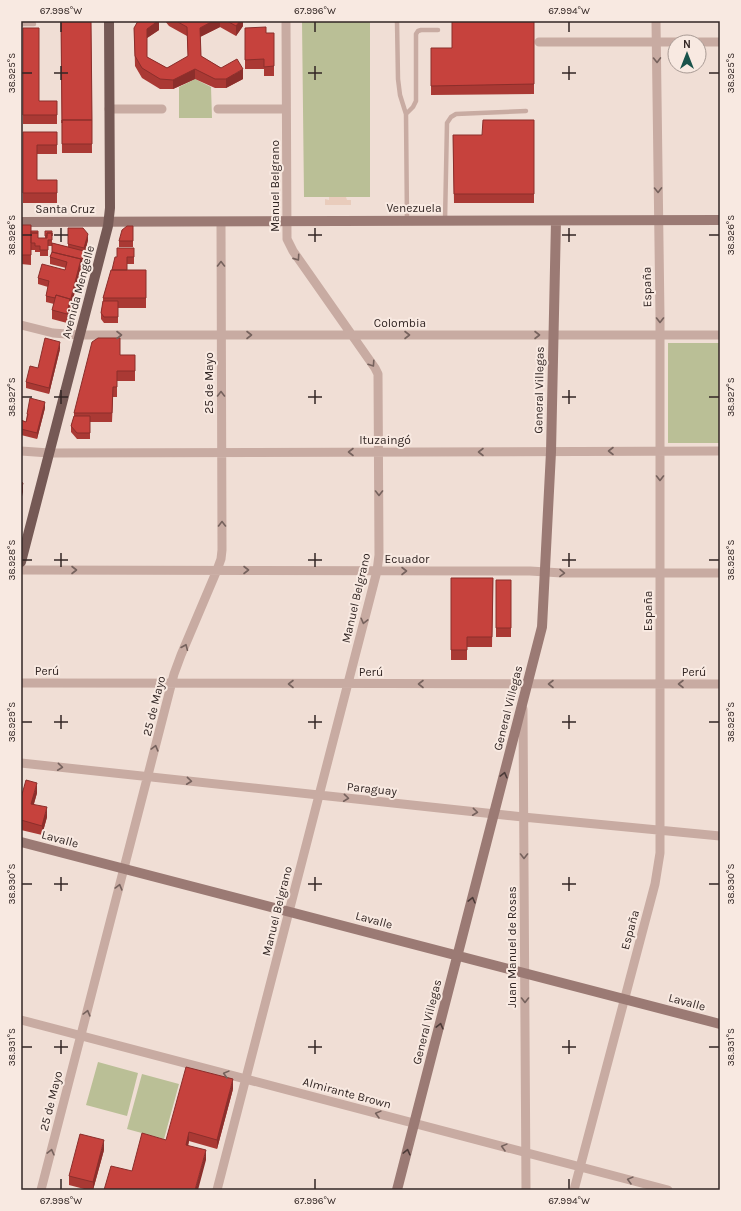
<svg xmlns="http://www.w3.org/2000/svg" width="741" height="1211" font-family="Karla,sans-serif">
<rect width="100%" height="100%" fill="#f0ded5"/>
<!-- green -->
<path fill="#babf96" d="M302,21H370V197H304Z
M195,79L211,87L212,118H179V87Z
M668,343H720V443H668Z
M98,1062L138,1073L127,1116L86,1105Z
M142,1074L179,1084L164,1139L127,1129Z"/>
<!-- plaza -->
<path fill="#e9ccbc" d="M329,197H346L347,200H351V205H325V199L329,200Z"/>
<g fill="none" stroke-linecap="round" stroke-linejoin="round">
<!-- lane -->
<path stroke="#c8aba2" stroke-width="4.5" d="M397,21L398,79L400,95L406,114L407,221
M21,24H34
M406,114L413,107L416,101V34L418,31L421,30H438
M445,221L447,123L451,117L456,114L526,111"/>
<!-- street -->
<path stroke="#c8aba2" stroke-width="9" d="M539,42H689
M699,42H720
M109,109H162
M218,109H286
M21,325L53,333L80,335H720
M21,451L49,453L720,451
M21,570L530,571L562,573H720
M21,683L720,684
M523,709L526,1190
M21,763L523,817L720,836
M21,1020L668,1190
M41,1190L174,674L181,655L217,570L221,559L222,550L221,222
M217,1190L377,571L379,555L378,374L375,368L293,251L287,239L286,21
M574,1190L655,884L660,853V317L656,21"/>
<!-- secondary -->
<path stroke="#9b7a74" stroke-width="10" d="M21,222L720,220
M21,842L720,1024
M397,1190L542,627L551,452L556,221"/>
<!-- primary -->
<path stroke="#755955" stroke-width="10" d="M21,562L108,226L110,208L109,21"/>
</g>
<!-- wall -->
<path fill="#aa3934" d="M61,21H91L92,153H62Z
M159,21V30L147,38V57L167,68L188,57L187,36L169,26L165,21H243V26L236,36L220,27L200,37L201,56L221,68L243,79L226,88H215L195,79L173,89H160L142,78L135,66L134,28Z
M534,21V94L431,95V48H452Z
M23,28L39,101H57V124H23Z
M245,28L266,33H274V76H264V69H245Z
M534,120V203H454L453,135H482Z
M23,132H57V154H37V180H57V203H23Z
M21,225L31,231L38,238H45V231H52V243L68,247V228L88,240L67,323L52,319V310L54,304L46,302V296L48,287L38,284V278L65,270L66,268L50,264V257L52,252V246H48V256H40V252H35V250H31V234V265L21,264Z
M133,226V247H119V241Z
M134,248V264H127V270H146V308H118V323H104L101,319V313L103,301V298L112,270L117,257Z
M60,349L49,394L26,388V382L38,368Z
M120,355H135V381H117V397H113L112,422H90V439H77L71,432V426L74,416V413Z
M45,408L37,439L21,435V420L26,422L27,414Z
M451,578H493L492,647H467V660H451Z
M496,580H511V637H496Z
M37,793L34,804L47,817L42,835L21,830V798Z
M233,1089L217,1149L189,1141L188,1146L206,1160L132,1171Z
M104,1150L93,1190H88L69,1185V1176Z"/>
<!-- shaded-wall -->
<path fill="#8b2e2b" d="M158,21H159V30L147,38V29Z
M213,21H220V27L200,37V28Z
M240,21H243V26L236,36V26Z
M195,69V79L173,89V80Z
M243,69V79L226,88V79Z
M88,234V240L67,323V314L81,259L84,251V248Z
M60,342V349L49,394V388Z
M45,402V408L37,439V433Z
M23,483V492L21,501V491Z
M37,783V793L31,813V804Z
M47,807V817L42,835V826Z
M233,1079V1089L217,1149V1140Z
M189,1132V1141L186,1154V1145Z
M104,1140V1150L93,1190V1182Z
M206,1150V1160L198,1190H195Z"/>
<!-- building -->
<path fill="#c6423d" stroke="#8b2e2b" d="M61,21H91L92,120H62V123Z
M138,21H158L147,29V57L167,68L188,56L187,27L176,21H213L200,28L201,56L221,68L237,59L243,69L226,79H215L195,69L173,80L160,79L142,68L135,56L134,28Z
M227,21H240L236,26Z
M452,21H534V84L431,86V48H452Z
M266,27V33H274V66L264,67V59L245,60V28Z
M23,28H39V101H57V115H23Z
M62,120H92V144H62Z
M483,120H534V194H454L453,135H482Z
M23,132H57V145H37V180H57V193H23Z
M21,225H31V255H21Z
M127,226H133V241H119L122,230Z
M68,228H83L88,234L84,248L68,244Z
M31,231H38V233H31Z
M45,231H52V236V233H47V236H45Z
M31,233H38V238H47V233H52V240H48V250H40V246H35V243H31Z
M52,243L84,251L81,262V259L52,252Z
M117,248H134V257H127V270H112L115,257H117Z
M52,252L81,259L70,302V299L56,295L55,298L46,296L49,281L38,278L42,264L65,270L67,262L50,257Z
M111,270H146V298H103Z
M56,295L70,299L67,314L52,310Z
M103,301H118V317H104L101,313Z
M45,338L60,342L49,388L26,382L30,366L38,368Z
M98,338H120V355H135V371H117V387H113L112,413H74L92,342Z
M30,398L45,402L37,433L21,429V420L26,422L28,414H27Z
M74,416H90V433H77L71,426Z
M21,482L23,483L21,491Z
M451,578H493L492,637H467V650H451Z
M496,580H511V628H496Z
M26,780L37,783L31,804L47,807L42,826L21,820V798Z
M186,1067L233,1079L217,1140L189,1132L186,1145L206,1150L195,1190H104L111,1166L132,1171L142,1133L166,1140Z
M80,1134L104,1140L93,1182L69,1176Z"/>
<!-- one-way arrows -->
<defs><path id="oneway-chevron" d="M-2-3.5L2.5 0L-2 3.5" fill="none" stroke-width="1.6" stroke-linecap="round" stroke-linejoin="round"/></defs>
<g stroke="#76625d">
<use href="#oneway-chevron" transform="translate(657 60) rotate(89)"/>
<use href="#oneway-chevron" transform="translate(658 190) rotate(89)"/>
<use href="#oneway-chevron" transform="translate(297 258) rotate(55)"/>
<use href="#oneway-chevron" transform="translate(221 264) rotate(-90)"/>
<use href="#oneway-chevron" transform="translate(660 320) rotate(90)"/>
<use href="#oneway-chevron" transform="translate(119 335)"/>
<use href="#oneway-chevron" transform="translate(249 335)"/>
<use href="#oneway-chevron" transform="translate(407 335)"/>
<use href="#oneway-chevron" transform="translate(537 335)"/>
<use href="#oneway-chevron" transform="translate(372 364) rotate(56)"/>
<use href="#oneway-chevron" transform="translate(221 394) rotate(-90)"/>
<use href="#oneway-chevron" transform="translate(611 451) rotate(180)"/>
<use href="#oneway-chevron" transform="translate(351 452) rotate(180)"/>
<use href="#oneway-chevron" transform="translate(481 452) rotate(180)"/>
<use href="#oneway-chevron" transform="translate(660 478) rotate(90)"/>
<use href="#oneway-chevron" transform="translate(379 493) rotate(90)"/>
<use href="#oneway-chevron" transform="translate(222 524) rotate(-90)"/>
<use href="#oneway-chevron" transform="translate(74 570)"/>
<use href="#oneway-chevron" transform="translate(246 570)"/>
<use href="#oneway-chevron" transform="translate(404 571)"/>
<use href="#oneway-chevron" transform="translate(562 573) rotate(1)"/>
<use href="#oneway-chevron" transform="translate(364 621) rotate(104)"/>
<use href="#oneway-chevron" transform="translate(185 647) rotate(-67)"/>
<use href="#oneway-chevron" transform="translate(291 684) rotate(180)"/>
<use href="#oneway-chevron" transform="translate(421 684) rotate(-180)"/>
<use href="#oneway-chevron" transform="translate(551 684) rotate(180)"/>
<use href="#oneway-chevron" transform="translate(681 684) rotate(180)"/>
<use href="#oneway-chevron" transform="translate(155 748) rotate(-75)"/>
<use href="#oneway-chevron" transform="translate(60 767) rotate(6)"/>
<use href="#oneway-chevron" transform="translate(189 781) rotate(6)"/>
<use href="#oneway-chevron" transform="translate(346 798) rotate(6)"/>
<use href="#oneway-chevron" transform="translate(475 812) rotate(6)"/>
<use href="#oneway-chevron" transform="translate(524 856) rotate(90)"/>
<use href="#oneway-chevron" transform="translate(119 887) rotate(-75)"/>
<use href="#oneway-chevron" transform="translate(525 1000) rotate(90)"/>
<use href="#oneway-chevron" transform="translate(87 1013) rotate(-75)"/>
<use href="#oneway-chevron" transform="translate(226 1074) rotate(-165)"/>
<use href="#oneway-chevron" transform="translate(378 1114) rotate(-165)"/>
<use href="#oneway-chevron" transform="translate(504 1147) rotate(-165)"/>
<use href="#oneway-chevron" transform="translate(51 1152) rotate(-76)"/>
<use href="#oneway-chevron" transform="translate(630 1180) rotate(-165)"/>
</g>
<g stroke="#4c3b38">
<use href="#oneway-chevron" transform="translate(504 775) rotate(-76)"/>
<use href="#oneway-chevron" transform="translate(472 900) rotate(-76)"/>
<use href="#oneway-chevron" transform="translate(440 1026) rotate(-76)"/>
<use href="#oneway-chevron" transform="translate(407 1152) rotate(-76)"/>
</g>
<!-- ticks -->
<path fill="none" stroke="#322624" stroke-width="1.5" d="M61,22V32M315,22V32M569,22V32M61,66V80M315,66V80M569,66V80M22,73H32M54,73H68M308,73H322M562,73H576M709,73H719M61,228V242M315,228V242M569,228V242M22,235H32M54,235H68M308,235H322M562,235H576M709,235H719M61,390V404M315,390V404M569,390V404M22,397H32M54,397H68M308,397H322M562,397H576M709,397H719M61,553V567M315,553V567M569,553V567M22,560H32M54,560H68M308,560H322M562,560H576M709,560H719M61,715V729M315,715V729M569,715V729M22,722H32M54,722H68M308,722H322M562,722H576M709,722H719M61,877V891M315,877V891M569,877V891M22,884H32M54,884H68M308,884H322M562,884H576M709,884H719M61,1040V1054M315,1040V1054M569,1040V1054M22,1047H32M54,1047H68M308,1047H322M562,1047H576M709,1047H719M61,1179V1189M315,1179V1189M569,1179V1189"/>
<g text-anchor="middle" dominant-baseline="central" stroke-width="4" stroke-linejoin="round" paint-order="stroke">
<!-- street labels -->
<g font-size="12" fill="#322624" stroke="#f8e9e1">
<text transform="translate(275 186) rotate(-90)">Manuel Belgrano</text>
<text x="414" y="208">Venezuela</text>
<text x="65" y="209">Santa Cruz</text>
<text transform="translate(647 287) rotate(-91)">España</text>
<text transform="translate(78 292) rotate(-75)">Avenida Mengelle</text>
<text x="400" y="323">Colombia</text>
<text transform="translate(209 383) rotate(-90)">25 de Mayo</text>
<text transform="translate(539 390) rotate(-89)">General Villegas</text>
<text x="385" y="440">Ituzaingó</text>
<text x="407" y="559">Ecuador</text>
<text transform="translate(356 598) rotate(-77)">Manuel Belgrano</text>
<text transform="translate(648 611) rotate(-90)">España</text>
<text x="47" y="671">Perú</text>
<text x="371" y="672">Perú</text>
<text x="694" y="672">Perú</text>
<text transform="translate(154 706) rotate(-76)">25 de Mayo</text>
<text transform="translate(508 708) rotate(-76)">General Villegas</text>
<text transform="translate(372 789) rotate(6)">Paraguay</text>
<text transform="translate(60 839) rotate(15)">Lavalle</text>
<text transform="translate(277 911) rotate(-76)">Manuel Belgrano</text>
<text transform="translate(374 920) rotate(15)">Lavalle</text>
<text transform="translate(630 930) rotate(-75)">España</text>
<text transform="translate(512 947) rotate(-90)">Juan Manuel de Rosas</text>
<text transform="translate(687 1002) rotate(15)">Lavalle</text>
<text transform="translate(427 1022) rotate(-76)">General Villegas</text>
<text transform="translate(347 1093) rotate(15)">Almirante Brown</text>
<text transform="translate(51 1101) rotate(-76)">25 de Mayo</text>
</g>
</g>
<!-- border -->
<rect width="741" height="1211" fill="none" stroke="#f8e9e1" stroke-width="44"/>
<!-- north arrow -->
<g transform="translate(687 54)"><circle r="19" fill="#f8e9e1" stroke="#a99b95"/>
<path d="M0-3L7 15L0 10L-7 15Z" fill="#1a534b"/>
<text y="-6" font-size="11" font-weight="bold" text-anchor="middle" fill="#322624">N</text>
</g>
<rect x="22" y="22" width="697" height="1167" fill="none" stroke="#322624" stroke-width="1.5"/>
<g font-size="10" text-anchor="middle" fill="#322624">
<text x="61" y="14">67.998°W</text>
<text x="315" y="14">67.996°W</text>
<text x="569" y="14">67.994°W</text>
<text transform="translate(11 73) rotate(-90)" y="4">38.925°S</text>
<text transform="translate(730 73) rotate(-90)" y="4">38.925°S</text>
<text transform="translate(11 235) rotate(-90)" y="4">38.926°S</text>
<text transform="translate(730 235) rotate(-90)" y="4">38.926°S</text>
<text transform="translate(11 397) rotate(-90)" y="4">38.927°S</text>
<text transform="translate(730 397) rotate(-90)" y="4">38.927°S</text>
<text transform="translate(11 560) rotate(-90)" y="4">38.928°S</text>
<text transform="translate(730 560) rotate(-90)" y="4">38.928°S</text>
<text transform="translate(11 722) rotate(-90)" y="4">38.929°S</text>
<text transform="translate(730 722) rotate(-90)" y="4">38.929°S</text>
<text transform="translate(11 884) rotate(-90)" y="4">38.930°S</text>
<text transform="translate(730 884) rotate(-90)" y="4">38.930°S</text>
<text transform="translate(11 1047) rotate(-90)" y="4">38.931°S</text>
<text transform="translate(730 1047) rotate(-90)" y="4">38.931°S</text>
<text x="61" y="1204">67.998°W</text>
<text x="315" y="1204">67.996°W</text>
<text x="569" y="1204">67.994°W</text>
</g>
</svg>
